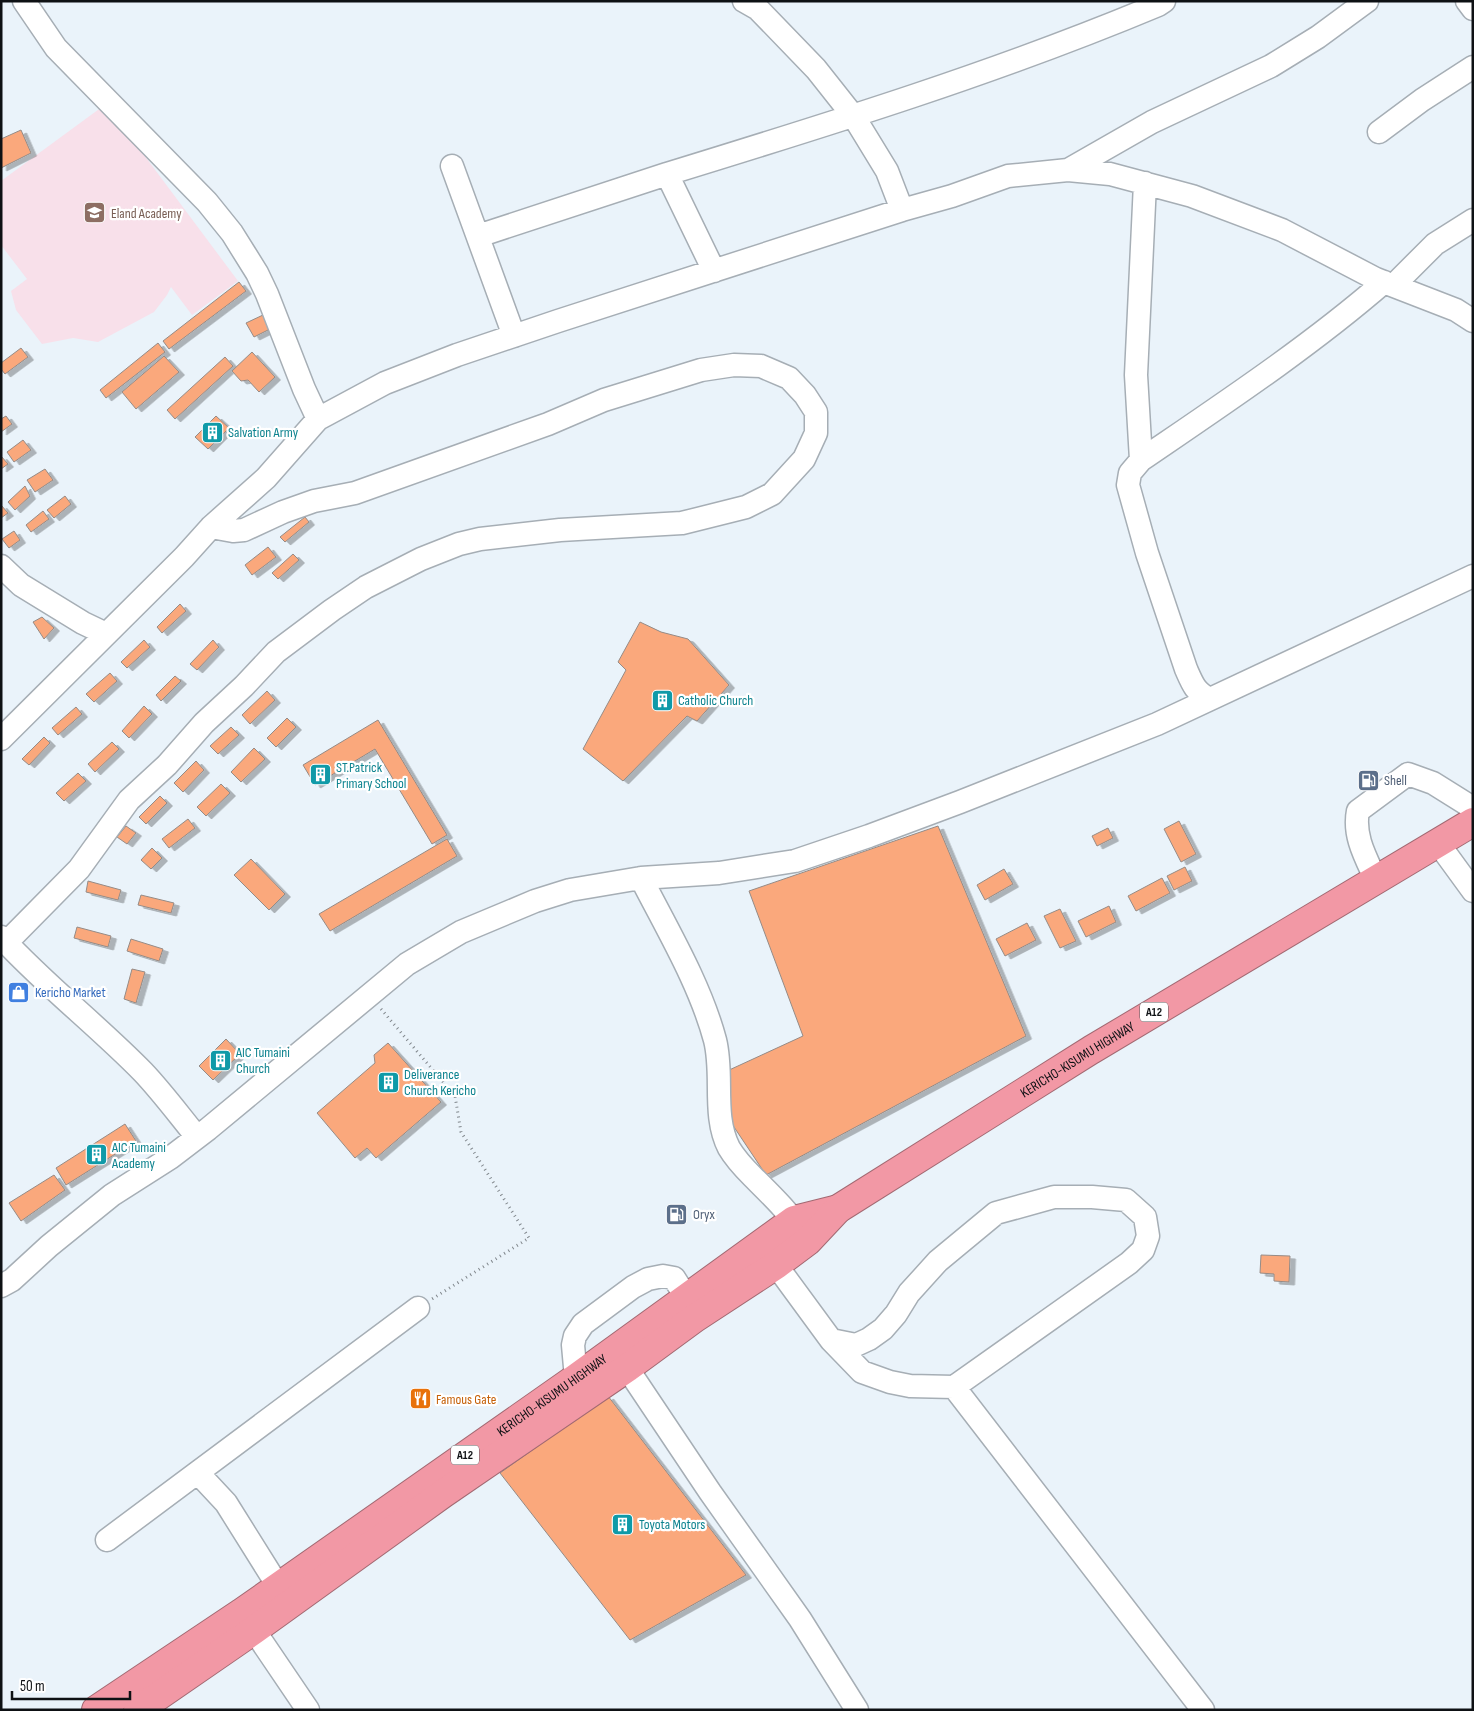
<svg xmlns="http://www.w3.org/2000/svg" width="1474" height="1711" font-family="'Sofia Sans Condensed',sans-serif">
<defs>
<filter id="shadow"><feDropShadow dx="5.5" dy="3" stdDeviation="0" flood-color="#0004"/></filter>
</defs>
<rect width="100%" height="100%" fill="#eaf3fa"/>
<!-- education -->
<path fill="#f8e0ea" d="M106,104L238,281L192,315L171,287L167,295L154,312L98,342L73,338L42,344L16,310L11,291L27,279L1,245V181Z"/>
<!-- building -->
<path fill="#faa87c" stroke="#958b86" filter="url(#shadow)" d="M21,130L31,153L1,168V139Z
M239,282L246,291L169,349L163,341Z
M263,315L270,329L254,337L246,323Z
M158,343L165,352L106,398L100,390Z
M21,348L28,357L5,374L1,369V363Z
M252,352L275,377L259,392L248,380L241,381L232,371Z
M164,356L179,372L136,409L122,392Z
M225,357L233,366L175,419L167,410Z
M6,416L12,424L1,432V419Z
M216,416L229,428L208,449L195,437Z
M23,440L31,450L14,462L7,452Z
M1,456L8,464L1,469Z
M45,469L53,480L35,492L27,480Z
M25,486L30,496L15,510L8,502Z
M65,496L71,504L54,518L47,510Z
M1,505L8,513L1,518Z
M43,511L49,519L31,532L26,525Z
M305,517L309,522L285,542L280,537Z
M14,531L20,540L9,548L2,539Z
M268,547L276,557L252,575L245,565Z
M293,554L299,560L278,579L272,573Z
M180,604L186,611L162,633L157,627Z
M42,617L54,628L44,639L33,622Z
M640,622L661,632L688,639L729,685L697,721L687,716L623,781L583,749L626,670L618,662Z
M144,640L150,647L127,668L121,662Z
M213,640L219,647L197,670L190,664Z
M110,673L117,681L94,702L86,694Z
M175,676L181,681L161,701L156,695Z
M267,691L275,700L250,724L242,715Z
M144,706L152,714L129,738L122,731Z
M76,707L82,714L58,735L52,728Z
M287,718L296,727L276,747L267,738Z
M378,720L447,835L432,844L375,749L315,785L303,765Z
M231,727L239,735L218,754L210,746Z
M44,737L50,743L29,765L22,759Z
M112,742L119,749L95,772L88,764Z
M254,748L265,759L241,782L231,772Z
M196,761L204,770L183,792L174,783Z
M78,773L86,781L64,801L56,793Z
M221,784L230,793L206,816L197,807Z
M160,796L167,803L146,824L139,817Z
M188,819L195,828L169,848L162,839Z
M1179,821L1196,854L1181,862L1164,829Z
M126,826L136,833L127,844L117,837Z
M938,826L1026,1036L766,1175L730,1121L727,1071L803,1036L749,891Z
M1108,828L1113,838L1097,846L1092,836Z
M447,839L457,856L330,931L319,914Z
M152,848L162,858L151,869L141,860Z
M251,859L285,894L269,910L234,875Z
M1185,867L1192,881L1174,890L1167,876Z
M1004,869L1013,884L985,900L977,885Z
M1162,878L1170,893L1136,911L1128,896Z
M88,881L121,890L118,900L86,892Z
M141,895L174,903L171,913L138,905Z
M1109,906L1116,922L1086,937L1078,921Z
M1060,909L1076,941L1060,948L1044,916Z
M1027,923L1036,940L1005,956L996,939Z
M77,927L111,936L108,947L74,938Z
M131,939L163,949L159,961L127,951Z
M132,969L145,972L136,1003L124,999Z
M226,1039L240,1054L213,1080L199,1066Z
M388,1043L441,1102L376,1158L367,1148L355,1158L317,1113L375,1063L374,1055Z
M125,1124L136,1141L66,1185L56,1168Z
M54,1175L65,1190L21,1221L9,1203Z
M1261,1255L1290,1256L1289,1282L1274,1281V1274L1260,1273Z
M608,1396L746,1575L630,1640L500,1473Z"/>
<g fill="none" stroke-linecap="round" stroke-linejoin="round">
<defs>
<path id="minor" d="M24,1L56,48L207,202L232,233L257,273L267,294L304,389L318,419
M744,1L758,9L816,69L854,117L887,171L902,210
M1467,1L1473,9
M1379,132L1422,100L1473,67
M452,166L514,336
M1068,170L1152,122L1271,66L1318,37L1367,1
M667,174C833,123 998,72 1158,5L1164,1
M478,236L667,174L714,271
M1394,285L1435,244L1473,220
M1141,460L1136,375L1145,183
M1,566L21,585L83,623L106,634
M1209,699C1195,691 1193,685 1186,669L1147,553L1128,485L1130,473L1141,460C1223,404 1309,347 1384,282
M1,739L184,557L211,527L266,478L318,419L385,383L457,355L558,321L902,210L952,196L1008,176L1068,170L1110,174L1192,196L1282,230L1376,279L1456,310L1473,321
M1438,843L1473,891
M641,878C667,929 700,984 715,1040C724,1075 712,1115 729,1148C736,1160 744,1168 753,1177C771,1195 790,1213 803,1234
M1376,880C1366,858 1353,836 1358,811L1408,774L1433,783L1473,808
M1,937C45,985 97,1025 143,1072C162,1092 179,1115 197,1137
M6,943L79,869L129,800L167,765L204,723L244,686L276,652L332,610L366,587L421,559L459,544L480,539L560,530L682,523L746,507L772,494L804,459L816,433V412L805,395L789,378L761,366L734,365L701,370L604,400L548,424L355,493L314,501L283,512L244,530L233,531L211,527
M776,1265L831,1340L862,1372L890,1382L910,1386L954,1387L1203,1710
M1,1286L12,1280L49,1246L112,1195L170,1158L208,1129L407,964L461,932L535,901L570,890L641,878L719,873L795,861L869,836L960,802L1157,724L1473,576
M831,1340L856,1345L869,1339L883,1329L896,1314L909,1293L938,1261L996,1213L1054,1197H1092L1126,1200L1145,1217L1148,1236L1143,1250L1129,1263L954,1387
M627,1368L710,1492L800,1619L857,1710
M581,1390L576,1378L573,1345L575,1336L583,1324L633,1287L648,1279L663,1276L674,1278L695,1311
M198,1473L226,1503L278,1586
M107,1540L418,1308
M245,1617L308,1710"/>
<g id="highway">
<path id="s1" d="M96,1710L241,1613L576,1378L794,1220L838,1209"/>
<path id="s2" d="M138,1710L254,1630L444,1493L627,1368L695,1318L776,1265L808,1241L838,1209L1091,1050L1473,822"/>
</g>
</defs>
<!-- minor casing -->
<use href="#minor" stroke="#a6aeb5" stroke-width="25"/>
<!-- highway casing -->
<use href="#highway" stroke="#a26972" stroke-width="30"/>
<!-- path -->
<path stroke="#80878c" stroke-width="3" stroke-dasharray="1 4" stroke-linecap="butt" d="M381,1009L455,1096L461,1132L529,1238L432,1299"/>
<!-- minor -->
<use href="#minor" stroke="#fff" stroke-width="22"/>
<!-- highway -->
<use href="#highway" stroke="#f298a5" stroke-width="28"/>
</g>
<!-- icons -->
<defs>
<symbol id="school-square" viewBox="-11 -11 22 22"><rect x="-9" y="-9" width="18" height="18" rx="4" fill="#8d6e63" stroke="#fff"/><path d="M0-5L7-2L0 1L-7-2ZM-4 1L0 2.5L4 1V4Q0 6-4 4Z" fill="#fff"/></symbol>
<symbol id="building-square" viewBox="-11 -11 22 22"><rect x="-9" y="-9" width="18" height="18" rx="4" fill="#0f9aa8" stroke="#fff"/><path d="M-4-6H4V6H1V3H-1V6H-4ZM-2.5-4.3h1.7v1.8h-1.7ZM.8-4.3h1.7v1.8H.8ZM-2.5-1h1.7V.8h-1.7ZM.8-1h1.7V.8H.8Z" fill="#fff"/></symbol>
<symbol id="fuel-square" viewBox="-11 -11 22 22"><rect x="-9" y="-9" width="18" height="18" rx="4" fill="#5c6f8a" stroke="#fff"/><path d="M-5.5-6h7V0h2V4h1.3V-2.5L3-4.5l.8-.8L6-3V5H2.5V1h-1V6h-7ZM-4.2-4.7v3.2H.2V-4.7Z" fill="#fff"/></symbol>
<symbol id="shop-square" viewBox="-11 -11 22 22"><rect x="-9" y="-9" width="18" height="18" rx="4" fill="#3f7fe0" stroke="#fff"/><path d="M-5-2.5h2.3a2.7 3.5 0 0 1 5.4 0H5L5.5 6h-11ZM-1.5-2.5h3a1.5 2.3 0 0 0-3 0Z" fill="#fff"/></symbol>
<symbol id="restaurant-square" viewBox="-11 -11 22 22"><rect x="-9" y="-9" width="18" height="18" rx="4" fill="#e8710a" stroke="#fff"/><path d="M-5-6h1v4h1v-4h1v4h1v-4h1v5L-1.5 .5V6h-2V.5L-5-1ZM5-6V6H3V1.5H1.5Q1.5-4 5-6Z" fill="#fff"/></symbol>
</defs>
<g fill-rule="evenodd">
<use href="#school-square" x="82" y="200" width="25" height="25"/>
<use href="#building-square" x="200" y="420" width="25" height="25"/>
<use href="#building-square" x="650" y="688" width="25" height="25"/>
<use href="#building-square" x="308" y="762" width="25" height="25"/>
<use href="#fuel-square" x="1356" y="768" width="25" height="25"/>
<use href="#shop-square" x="6" y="980" width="25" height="25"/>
<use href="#building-square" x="208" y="1048" width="25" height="25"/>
<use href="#building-square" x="376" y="1070" width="25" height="25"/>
<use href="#building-square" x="84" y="1142" width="25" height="25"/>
<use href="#fuel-square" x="664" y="1202" width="25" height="25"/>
<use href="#restaurant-square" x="408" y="1386" width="25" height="25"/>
<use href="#building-square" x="610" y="1512" width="25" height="25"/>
</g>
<g text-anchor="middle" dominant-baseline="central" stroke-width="4.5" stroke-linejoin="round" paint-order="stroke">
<!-- shield labels -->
<g fill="#fff" stroke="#56585a" stroke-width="1">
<rect x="1140" y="1002.5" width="28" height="19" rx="4"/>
<rect x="451" y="1445.5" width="28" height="19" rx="4"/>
</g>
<g font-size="12" font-weight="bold" fill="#0e1114">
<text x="1154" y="1012">A12</text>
<text x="465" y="1455">A12</text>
</g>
<!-- education labels -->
<g font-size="14" fill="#785e54" stroke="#fff" text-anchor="start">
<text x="111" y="213">Eland Academy</text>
</g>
<!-- culture labels -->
<g font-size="14" fill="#0d838f" stroke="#fff" text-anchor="start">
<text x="228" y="432">Salvation Army</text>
<text x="678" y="700">Catholic Church</text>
<text x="336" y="767">ST.Patrick<tspan x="336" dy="16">Primary School</tspan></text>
<text x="236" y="1052">AIC Tumaini<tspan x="236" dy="16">Church</tspan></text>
<text x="404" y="1074">Deliverance<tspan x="404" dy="16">Church Kericho</tspan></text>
<text x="112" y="1147">AIC Tumaini<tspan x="112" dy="16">Academy</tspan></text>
<text x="639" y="1524">Toyota Motors</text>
</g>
<!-- service labels -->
<g font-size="14" fill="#4e5e75" stroke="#fff" text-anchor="start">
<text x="1384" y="780">Shell</text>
<text x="693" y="1214">Oryx</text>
</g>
<!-- shop labels -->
<g font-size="14" fill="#366cbe" stroke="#fff" text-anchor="start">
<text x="35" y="992">Kericho Market</text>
</g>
<!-- street labels -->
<g font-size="14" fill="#0e1114" stroke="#fff">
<text stroke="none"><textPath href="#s2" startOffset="1144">KERICHO-KISUMU HIGHWAY</textPath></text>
<text stroke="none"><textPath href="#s1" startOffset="554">KERICHO-KISUMU HIGHWAY</textPath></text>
</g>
<!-- food labels -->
<g font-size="14" fill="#c56008" stroke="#fff" text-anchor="start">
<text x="436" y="1399">Famous Gate</text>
</g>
</g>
<!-- border -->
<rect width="1474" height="1711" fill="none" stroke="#0e1114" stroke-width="5"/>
<!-- scale -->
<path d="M12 1691v8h118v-8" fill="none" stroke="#0e1114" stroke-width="2.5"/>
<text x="20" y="1691" font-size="15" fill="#0e1114" stroke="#ffffff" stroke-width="4" paint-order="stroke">50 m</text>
</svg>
